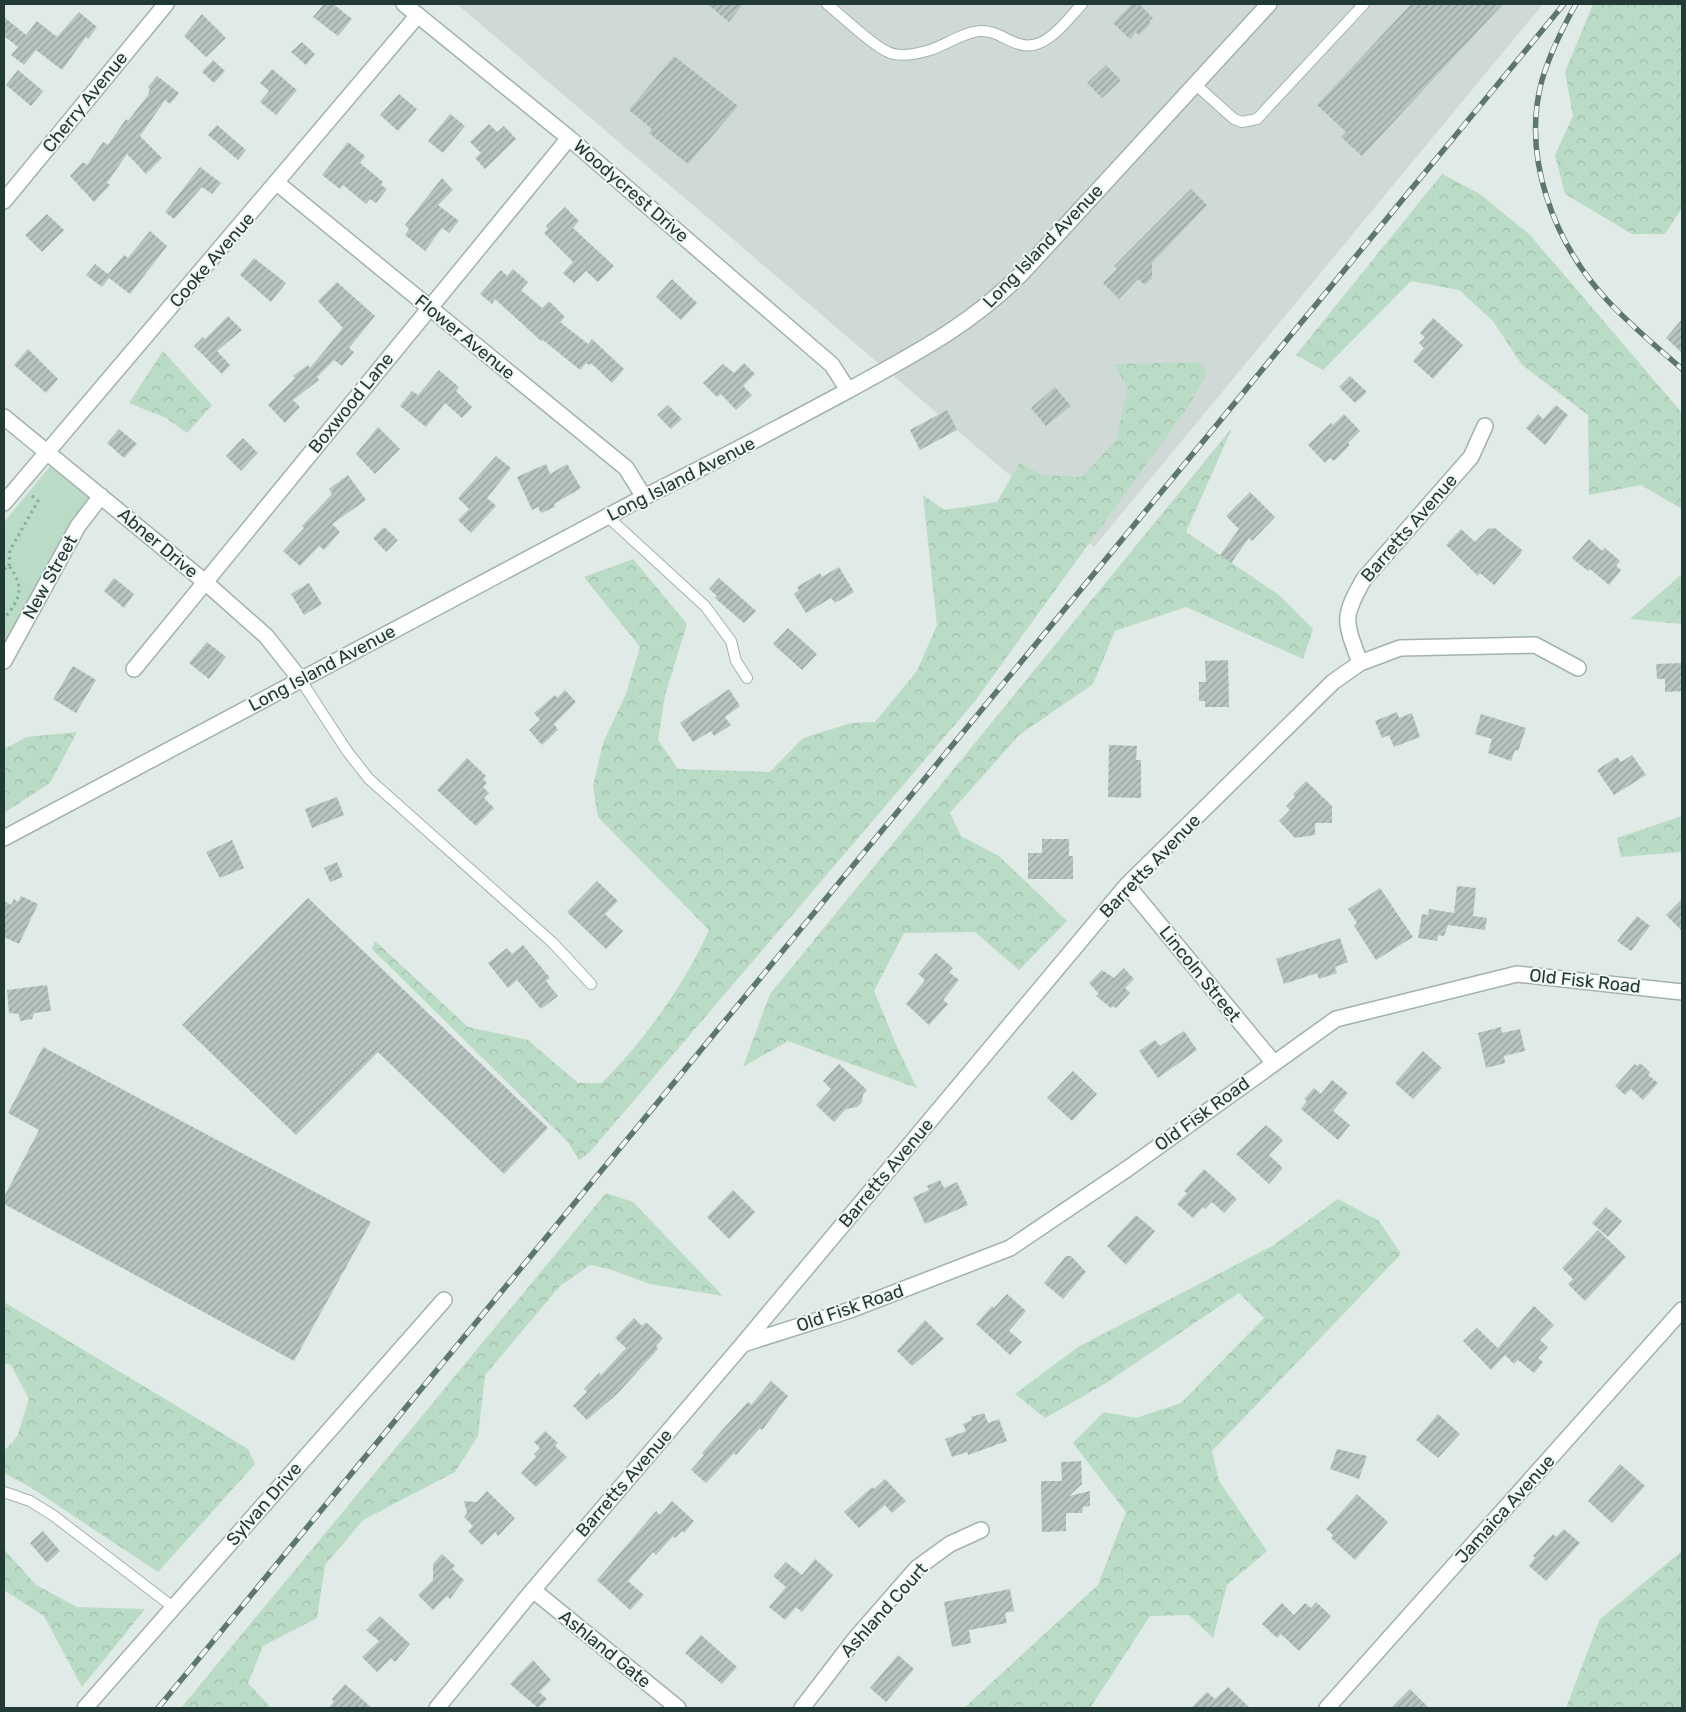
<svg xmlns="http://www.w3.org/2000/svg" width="1686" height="1712" font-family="Rubik,sans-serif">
<defs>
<pattern id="forest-crowns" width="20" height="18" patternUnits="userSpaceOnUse" patternTransform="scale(1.25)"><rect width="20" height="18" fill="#badbc5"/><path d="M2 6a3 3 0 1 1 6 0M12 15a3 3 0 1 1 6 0" fill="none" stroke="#a0bdaa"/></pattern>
<pattern id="building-hatch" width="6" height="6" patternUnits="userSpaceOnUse" patternTransform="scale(1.25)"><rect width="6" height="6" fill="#b6c5c0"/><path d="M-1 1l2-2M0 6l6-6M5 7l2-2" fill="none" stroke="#94a19d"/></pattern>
</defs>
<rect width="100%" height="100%" fill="#e0eae6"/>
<!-- built -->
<path fill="#cfdad6" d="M457,4H1543L1094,547Z"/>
<!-- forest -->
<path fill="url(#forest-crowns)" d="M1593,4H1682V208L1665,234H1632L1565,194L1555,155L1573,116L1565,72Z
M1442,174L1480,194L1530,235L1682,413V509L1641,485L1589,495L1588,415L1522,365L1493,321L1459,290L1411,281L1323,370L1296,355Z
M163,351L212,405L187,433L166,418L129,403Z
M1199,362L1207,373L1190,404L975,701L589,1153L579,1160L567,1141L372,949L375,941L468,1027L528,1040L578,1083H602C646,1038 683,987 709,930L598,817L593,786L603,743L626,694L640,647L584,577L633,559L687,624L665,695L658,740L678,769L770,772L803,738L851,723L875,722L917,671L937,625L923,495L944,510L997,502L1020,462L1041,475L1082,477L1116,440L1128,388L1113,364Z
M1232,428L1186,532L1279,595L1313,629L1303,659L1186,607L1115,631L1093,684L1019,735L950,813L961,836L999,856L1067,921L1019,970L975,932L904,933L874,991L897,1047L917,1088L788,1041L743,1067L770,994Z
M1682,574V624L1630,619Z
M77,732L50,783L4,813V749L27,737Z
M1682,816V852L1621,857L1617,838Z
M606,1193L633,1202L723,1296L650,1284L609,1269L590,1265L560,1286L485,1375L478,1436L455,1472L363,1520L325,1565L317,1618L263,1646L248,1683L271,1708H181Z
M1338,1199L1379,1221L1401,1254L1212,1451L1219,1481L1267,1551L1227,1585L1213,1638L1189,1615L1150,1616L1090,1708H964L1098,1585L1126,1512L1073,1443L1104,1412L1136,1418L1181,1403L1264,1318L1239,1293L1106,1383L1045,1418L1015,1394L1078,1347L1274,1245Z
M4,1302L248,1449L255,1464L158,1572L30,1487L4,1473V1451L17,1437L29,1399L11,1365L4,1363Z
M4,1549L36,1585L77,1607L145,1609L82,1687L44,1616L4,1590Z
M1682,1551V1708H1566L1600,1619Z"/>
<!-- green -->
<path fill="#badbc5" d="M52,464L93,501L4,658V522Z"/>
<!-- building -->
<path fill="url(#building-hatch)" d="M324,4H333L352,19L338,36L313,17Z
M707,4H743L729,22Z
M1132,4H1139L1153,18L1149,21L1151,23L1139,35L1136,32L1130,39L1113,23Z
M1411,4H1503L1362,156L1341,137L1346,132L1317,105Z
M79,12L97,27L88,39L86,37L62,70L36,50L24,65L11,55L18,47L4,36V17L26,35L37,21L57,37Z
M202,14L226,38L206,57L184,36Z
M302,42L315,54L306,65L291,52Z
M674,56L738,106L688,164L649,133L652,129L629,110Z
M213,60L225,71L214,83L202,72Z
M1106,65L1121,80L1102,98L1087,83Z
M272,69L297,90L276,115L260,102L269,91L260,83Z
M18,70L43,91L31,106L6,85Z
M157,76L179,93L170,104L165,100L140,136L162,158L146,174L127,154L107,183L110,185L94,202L70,176L83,162L87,165L103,142L108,145L126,119L128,121L148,95L150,89L148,87Z
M399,94L417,109L398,131L380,115Z
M450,114L465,126L443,153L428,141Z
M489,124L497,132L504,126L516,139L485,169L475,158L481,153L470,142Z
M217,125L246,150L238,160L208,135Z
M348,142L365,156L360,163L383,182L381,185L387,189L376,203L370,199L366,204L343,185L340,189L322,175Z
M200,167L221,183L212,194L202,187L174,219L165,212Z
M442,178L453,190L438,205L459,221L449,233L442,228L425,251L405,235L409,229L405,225Z
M1191,189L1207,205L1152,263V278L1145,285L1138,279L1119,299L1103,283L1117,269L1114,266Z
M565,207L579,221L573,228L614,266L598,282L586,271L574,283L563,273L573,262L544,233L548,229L546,226Z
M47,214L64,230L42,252L25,235Z
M150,231L167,246L130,294L109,278L102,287L86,275L95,264L108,274L124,255L128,258Z
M254,258L286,283L271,302L240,275Z
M513,269L528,282L521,290L542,308L549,301L565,317L560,322L588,344L592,339L624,369L612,383L591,363L589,365L586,363L580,370L543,340L541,341L495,299L492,304L480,294L501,270L507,276Z
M672,279L697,303L681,320L656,297Z
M337,282L375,316L349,348L354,352L342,366L334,360L317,377L319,380L293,400L300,407L285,423L268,405L295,378L293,376L308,365L310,368L343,328L318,301Z
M228,316L242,330L217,351L230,365L222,374L194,346L203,337L205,339Z
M1433,318L1463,345L1433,379L1413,361L1424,348L1419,343L1425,337L1420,333Z
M1682,319V353L1666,338Z
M28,349L58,379L46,393L14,365Z
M744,363L755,374L743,386L752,395L736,410L721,394L717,397L703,383L723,364L734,373Z
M439,370L459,387L456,391L472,407L462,418L445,403L426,427L400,406L412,391L418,395Z
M1350,376L1367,392L1355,403L1339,387Z
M1055,387L1071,406L1046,426L1031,408Z
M668,405L682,419L671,429L657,415Z
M1556,405L1568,415L1545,445L1526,428L1538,414L1543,419Z
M947,410L957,430L920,450L910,430Z
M1344,414L1360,431L1348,443L1350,445L1334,461L1330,458L1325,463L1308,445L1331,423L1333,425Z
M378,427L400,449L375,474L356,454Z
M119,429L137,444L124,458L107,443Z
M243,438L258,453L241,471L226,456Z
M496,456L511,468L487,498L496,506L471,533L458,520L469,509L458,498Z
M546,464L550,474L567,464L581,488L554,504L555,507L541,513L538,507L532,510L517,477Z
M348,475L366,500L332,524L340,532L324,550L319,546L300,566L283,551L304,528L302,526L332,494L329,489Z
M1250,492L1275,517L1252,541L1249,538L1231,563L1220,555L1239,529L1226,516Z
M384,527L398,540L386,552L373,538Z
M1495,528L1522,550L1520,555L1494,585L1480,573L1478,576L1446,545L1461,529L1475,542L1488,529Z
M1589,539L1602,551L1605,548L1620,561L1616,566L1621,570L1609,585L1590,569L1588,571L1572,558Z
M839,567L854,592L835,603L831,598L806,613L794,594L799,590L797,587L820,573L822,577Z
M114,578L134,594L124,608L104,591Z
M719,578L756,611L744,623L715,598L717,596L709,589Z
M309,583L322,604L304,615L291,594Z
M788,628L817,654L802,670L773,644Z
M207,642L226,657L209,679L189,663Z
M1228,660L1229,707H1205V701H1199V682H1206L1205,661Z
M1682,663V691L1665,692V679H1657L1656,664Z
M73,666L96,680L76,713L53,699Z
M729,689L740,706L725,717L731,725L714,736L711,731L693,742L680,723Z
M565,690L576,702L554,724L558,730L542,745L529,730L540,720L534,713L555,695L557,698Z
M1397,712L1399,718L1412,713L1420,737L1394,747L1389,735L1382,738L1375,721Z
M1481,714L1526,728L1518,751L1515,750L1511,761L1488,753L1492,739L1475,734Z
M1109,745L1137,746L1136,760H1141V798L1108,797Z
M1632,755L1646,775L1614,795L1597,770L1617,757L1621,762Z
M467,758L486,776L483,779L487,783L483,787L489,793L484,798L494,808L476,826L437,790Z
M1306,781L1332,806V823H1315V835L1295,838L1279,821L1290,810L1286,806L1295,797L1293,794Z
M337,797L344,815L312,828L305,809Z
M1042,839H1069V856H1073V879H1028V853H1042Z
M232,840L244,868L220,878L206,852Z
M337,862L343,877L330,882L324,868Z
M597,881L618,901L605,914L623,931L606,949L567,912Z
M1457,886L1476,888L1473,916L1487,918L1485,930L1448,925L1444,936L1438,935L1437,941L1418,938L1422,914L1428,915L1429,909L1454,913Z
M1380,888L1413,937L1376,960L1354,926L1357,923L1348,909Z
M21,896L38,904L19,944L4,937V901L11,905L14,899L18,902Z
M308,898L548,1128L504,1174L378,1052L296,1135L182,1025Z
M1682,899V931L1666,915Z
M1637,916L1650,926L1631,951L1617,941Z
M1340,938L1348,962L1335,967L1337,973L1319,979L1317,973L1284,984L1276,959Z
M523,945L550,978L546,981L558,996L541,1009L517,980L508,988L488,963L507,948L512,954Z
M936,953L953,968L949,972L959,980L943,1000L948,1004L929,1025L906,1004L925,980L918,974Z
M1124,968L1134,979L1125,988L1130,993L1116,1008L1113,1006L1111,1008L1096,996L1099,994L1089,983L1102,970L1114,978Z
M47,985L51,1011L34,1013L32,1019L20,1021L19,1014L9,1013L7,990Z
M1501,1027L1502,1033L1520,1029L1525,1051L1504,1056L1505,1063L1486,1068L1478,1033Z
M1184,1031L1197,1050L1158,1078L1139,1051L1155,1040L1160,1046Z
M43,1047L371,1222L294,1361L4,1204V1197L39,1130L8,1113Z
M1423,1051L1442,1068L1413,1099L1395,1083Z
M1640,1063L1650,1072L1648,1075L1658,1083L1643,1100L1631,1089L1625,1095L1615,1086L1635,1064L1637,1066Z
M839,1064L867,1090L863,1094L862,1102L857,1107L846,1109L834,1122L816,1105L831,1089L823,1081Z
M1073,1071L1097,1094L1072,1121L1047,1098Z
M1332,1080L1348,1093L1333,1111L1350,1125L1338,1140L1301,1109L1307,1101L1304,1099L1314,1088L1321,1094Z
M1266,1125L1283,1140L1269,1155L1283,1168L1269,1184L1236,1154Z
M1204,1169L1237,1199L1224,1213L1212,1202L1205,1209L1203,1207L1193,1218L1177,1204L1187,1193L1184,1191Z
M940,1180L944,1188L957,1182L968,1205L925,1224L913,1197L929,1190L927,1186Z
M733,1190L755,1212L729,1239L707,1217Z
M1606,1207L1622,1221L1608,1237L1592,1223Z
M1136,1215L1155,1231L1126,1265L1107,1246Z
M1598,1230L1626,1257L1585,1301L1568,1284L1573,1279L1562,1268Z
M1066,1256H1071L1086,1272L1063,1299L1044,1283Z
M1007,1294L1026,1311L1009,1331L1022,1342L1010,1355L976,1324L992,1306L994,1308Z
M1534,1306L1554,1325L1540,1340L1548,1347L1538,1358L1543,1362L1534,1373L1518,1360L1514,1364L1498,1348Z
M634,1318L642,1326L646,1322L663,1338L656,1346L658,1349L618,1393L587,1420L573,1406L587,1392L584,1389L599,1373L601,1375L626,1348L615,1338Z
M925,1320L944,1339L912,1366L897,1351Z
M1477,1328L1505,1355L1491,1370L1463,1341Z
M771,1381L788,1396L762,1430L760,1428L736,1455L734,1453L706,1483L691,1470L704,1455L702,1453L724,1428L748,1402L751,1405Z
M984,1413L988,1423L999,1419L1007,1441L968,1455L967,1452L952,1457L945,1439L966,1431L963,1424L972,1420L971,1417Z
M1438,1414L1460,1434L1438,1458L1416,1440Z
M545,1431L558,1443L555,1446L567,1457L536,1487L521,1473L536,1457L534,1454L540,1448L534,1442Z
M1337,1449L1367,1456L1359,1479L1330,1469Z
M1081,1461L1082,1484L1069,1496L1090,1491V1506L1083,1507L1082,1513H1066V1531L1042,1532L1041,1481H1062L1061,1462Z
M1620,1464L1645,1486L1612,1523L1588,1501Z
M885,1479L906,1501L892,1513L885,1505L859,1528L844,1512L872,1487L874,1489Z
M487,1491L515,1518L498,1536L495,1532L482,1545L468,1531L473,1526L464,1517L467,1513L464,1501L477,1502Z
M1357,1494L1388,1522L1355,1560L1331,1538L1333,1535L1326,1529Z
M672,1501L694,1521L684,1533L682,1531L675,1538L673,1536L656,1555L653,1552L628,1581L644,1595L630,1610L597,1580L656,1511L660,1515Z
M1564,1529L1580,1543L1546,1581L1529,1566L1535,1558L1533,1556L1553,1534L1556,1537Z
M43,1531L60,1551L47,1563L30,1543Z
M442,1554L455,1566L452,1569L464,1580L450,1599L447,1596L433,1610L418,1595L433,1580V1564Z
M815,1559L833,1575L802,1612L796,1607L785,1620L769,1607L786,1587L773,1576L786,1562L802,1575Z
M1010,1589L1014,1611L1005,1613L1007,1623L969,1630L971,1643L952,1647L944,1602Z
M1316,1602L1331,1616L1299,1651L1281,1634L1277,1638L1262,1624L1282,1603L1294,1615L1305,1603L1311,1608Z
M380,1616L410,1644L395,1662L391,1658L377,1672L362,1657L379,1641L366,1630Z
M701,1635L737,1667L722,1684L685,1653Z
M898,1655L914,1669L886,1702L870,1688Z
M533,1660L551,1680L539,1692L547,1699L538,1708L510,1684Z
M345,1684L372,1708H328L334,1702L332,1699Z
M1228,1687L1250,1708H1191L1207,1692L1215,1699Z
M1410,1689L1429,1708H1391Z"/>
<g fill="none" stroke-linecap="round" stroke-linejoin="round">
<defs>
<path id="service" d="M827,4C842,16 870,43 886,51C898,58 917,54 930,50C948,44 961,33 980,31C995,30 1005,40 1019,44C1045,53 1067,20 1082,4
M1195,84L1234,119L1242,122L1257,119L1364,4
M608,517L705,606L731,641L736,661L747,678
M300,679L347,751L369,779L553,943L591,984
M4,1492L30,1501L54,1516L173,1607"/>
<path id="minor" d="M404,4L569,138L832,365L848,390
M277,183L626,468L644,497
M4,201L166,4
M4,417L205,582L266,636L300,679
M4,503L418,15
M4,661L78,526L101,496
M1360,663C1345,621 1341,619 1364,579L1471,457L1485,426
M134,669L569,138
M1127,885L1273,1062
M743,1344L850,1310L1010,1248L1127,1169L1336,1019L1517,974L1682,992
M533,1590L678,1708
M85,1708L444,1300
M437,1708L533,1590L743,1344L1127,885L1333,682L1360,663L1400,648L1535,645L1578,668
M802,1708L855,1639L917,1568L950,1544L981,1530
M1327,1708L1682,1310"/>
<path id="tertiary" d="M4,838L644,497C713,463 780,427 847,391C912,355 970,326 1023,272L1269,4"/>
</defs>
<!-- service casing -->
<use href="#service" stroke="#a3b2ad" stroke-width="12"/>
<!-- minor casing -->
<use href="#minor" stroke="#a3b2ad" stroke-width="18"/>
<!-- tertiary casing -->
<use href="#tertiary" stroke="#a3b2ad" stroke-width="18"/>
<!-- path -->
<path stroke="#82ada2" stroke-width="3" stroke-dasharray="2.5 4" stroke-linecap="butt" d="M9,566L10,550L38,501L31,495
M4,569L9,566C26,588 19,600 4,619"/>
<!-- service -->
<use href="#service" stroke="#fff" stroke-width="10"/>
<!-- minor -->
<use href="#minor" stroke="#fff" stroke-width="15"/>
<!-- tertiary -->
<use href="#tertiary" stroke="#fff" stroke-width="15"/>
<defs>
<path id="rail" d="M1576,4C1562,29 1550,53 1542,80C1521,157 1554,243 1607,300C1630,325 1657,347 1682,369
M158,1708L1564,4"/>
</defs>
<!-- rail casing -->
<use href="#rail" stroke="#5c7670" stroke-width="5.5"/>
<!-- rail -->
<use href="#rail" stroke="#f1f7f4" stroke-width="4" stroke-dasharray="11" stroke-linecap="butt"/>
</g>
<g text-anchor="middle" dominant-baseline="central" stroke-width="4" stroke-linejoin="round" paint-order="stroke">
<!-- street labels -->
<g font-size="18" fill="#223a35" stroke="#f1f7f4">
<text transform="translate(85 102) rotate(-51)">Cherry Avenue</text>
<text transform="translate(631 191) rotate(41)">Woodycrest Drive</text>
<text transform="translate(1043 246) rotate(-46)">Long Island Avenue</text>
<text transform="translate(212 260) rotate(-49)">Cooke Avenue</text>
<text transform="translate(465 337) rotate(39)">Flower Avenue</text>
<text transform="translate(351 403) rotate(-51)">Boxwood Lane</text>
<text transform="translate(681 479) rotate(-27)">Long Island Avenue</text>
<text transform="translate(1409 528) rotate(-49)">Barretts Avenue</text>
<text transform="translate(158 543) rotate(40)">Abner Drive</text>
<text transform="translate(50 577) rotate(-61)">New Street</text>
<text transform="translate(322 668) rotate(-28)">Long Island Avenue</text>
<text transform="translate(1150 866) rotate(-46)">Barretts Avenue</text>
<text transform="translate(1200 974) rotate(51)">Lincoln Street</text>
<text transform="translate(1585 981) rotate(6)">Old Fisk Road</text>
<text transform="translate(1202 1114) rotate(-36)">Old Fisk Road</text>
<text transform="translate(886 1173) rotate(-50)">Barretts Avenue</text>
<text transform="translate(850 1308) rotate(-19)">Old Fisk Road</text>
<text transform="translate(624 1483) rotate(-49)">Barretts Avenue</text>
<text transform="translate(264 1504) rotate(-49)">Sylvan Drive</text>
<text transform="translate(1505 1509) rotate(-48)">Jamaica Avenue</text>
<text transform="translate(884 1610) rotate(-48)">Ashland Court</text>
<text transform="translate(605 1649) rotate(39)">Ashland Gate</text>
</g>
</g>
<!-- border -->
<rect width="1686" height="1712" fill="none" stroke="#223a35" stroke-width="10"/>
</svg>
